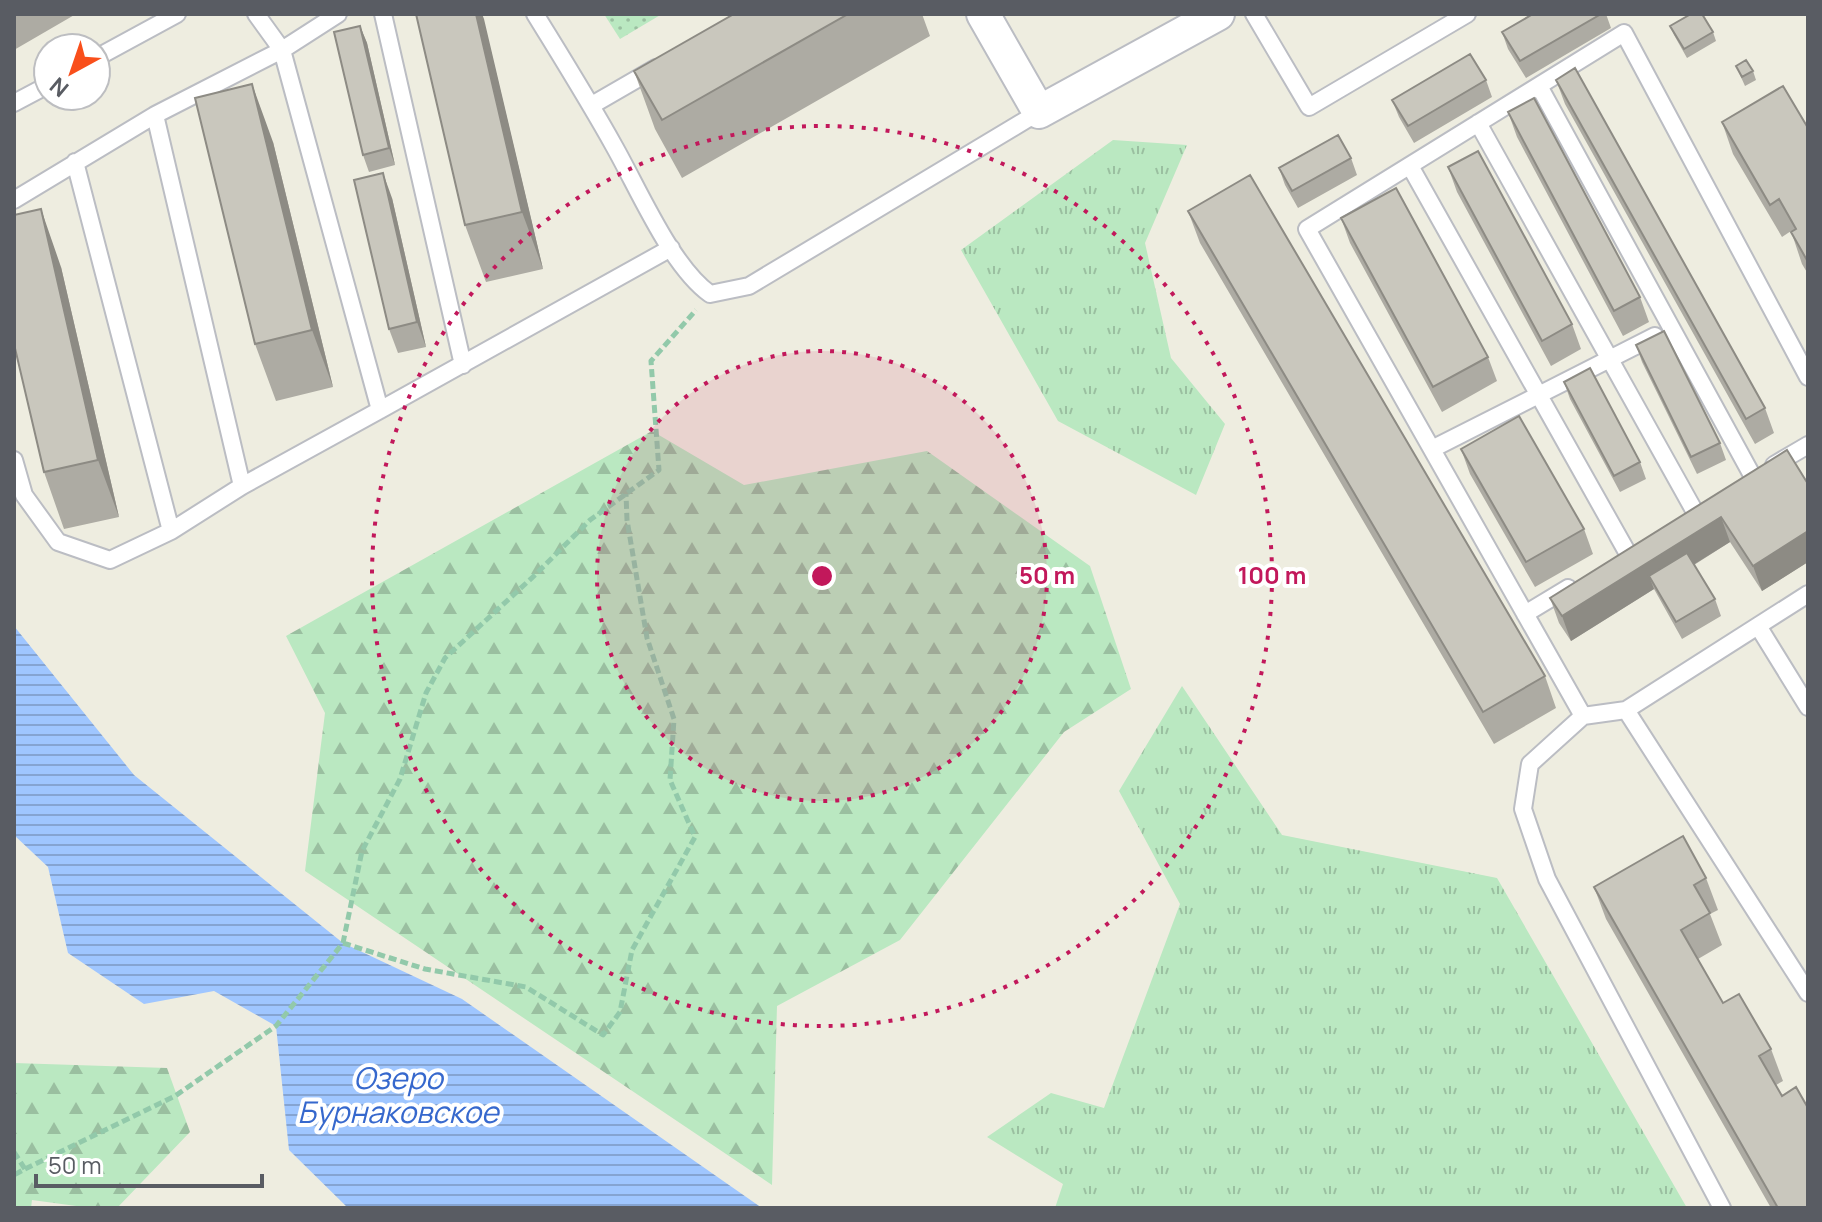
<svg xmlns="http://www.w3.org/2000/svg" width="1822" height="1222" font-family="Manrope,sans-serif">
<defs>
<pattern id="grass-tufts" width="24" height="20" patternUnits="userSpaceOnUse" patternTransform="scale(2)"><rect width="24" height="20" fill="#bae8c1"/><path d="M3 7l-1-3M5 7V3M7 7l1-3M15 17l-1-3M17 17v-4M19 17l1-3" fill="none" stroke="#9abfa0"/></pattern>
<pattern id="forest-firs" width="22" height="20" patternUnits="userSpaceOnUse" patternTransform="scale(2)"><rect width="22" height="20" fill="#bae8c1"/><path d="M5 1l3.5 6h-7zM16 11l3.5 6h-7z" fill="#9abfa0"/></pattern>
<pattern id="park-dots" width="8" height="8" patternUnits="userSpaceOnUse" patternTransform="scale(2)"><rect width="8" height="8" fill="#bae8c1"/><path d="M2 2h.1M6 6h.1" fill="none" stroke="#9abfa0" stroke-width="1.8" stroke-linecap="round"/></pattern>
<pattern id="water-rules" width="6" height="5" patternUnits="userSpaceOnUse" patternTransform="scale(2)"><rect width="6" height="5" fill="#9fc6ff"/><path d="M0 2.5h6" fill="none" stroke="#85a4d2"/></pattern>
</defs>
<rect width="100%" height="100%" fill="#eeede0"/>
<!-- grass -->
<path fill="url(#grass-tufts)" d="M1113,140L1187,145L1145,243L1171,358L1225,424L1196,495L1058,421L961,250Z
M1182,686L1282,835L1497,878L1687,1208H1055L1063,1184L987,1137L1051,1093L1104,1108L1180,904L1119,791Z"/>
<!-- forest -->
<path fill="url(#forest-firs)" d="M652,431L744,485L927,451L1090,566L1131,689L1064,732L900,940L777,1006L772,1185L305,871L325,713L286,636Z
M14,1063L167,1068L190,1132L117,1208H91L32,1200L31,1208H14Z"/>
<!-- park -->
<path fill="url(#park-dots)" d="M604,14H662L620,39Z"/>
<!-- water -->
<path fill="url(#water-rules)" d="M14,626L134,775L343,943L462,999L762,1208H348L289,1150L276,1026L214,991L144,1004L68,953L48,867L14,835Z"/>
<g fill="none" stroke-linecap="round" stroke-linejoin="round">
<defs>
<path id="service" d="M256,14L282,50L380,410L671,248
M383,14L463,365
M535,14C562,58 589,101 614,146C639,190 671,266 710,294L749,286L1039,112
M1254,14L1309,107L1467,14
M96,58L177,14
M1539,86L1753,477
M14,103L48,85
M592,105L656,68
M155,115L242,486
M1478,123L1695,512
M75,162L171,531
M1410,166L1627,552
M14,200L155,115L282,50L338,14
M1432,449L1655,336
M14,460L24,495L58,542L110,560L171,531L242,486L380,410
M1774,465L1808,445
M1525,614L1568,588
M1758,626L1808,707
M1626,710L1808,993
M1583,716L1307,229L1624,33L1808,377
M1722,1208L1547,879L1523,809L1530,764L1583,716L1626,710L1808,594"/>
<path id="minor" d="M983,14L1039,112L1218,14"/>
</defs>
<!-- service casing -->
<use href="#service" stroke="#bbbdc3" stroke-width="20"/>
<!-- minor casing -->
<use href="#minor" stroke="#bbbdc3" stroke-width="36"/>
<!-- path -->
<path stroke="#92c9aa" stroke-width="5" stroke-dasharray="8 4" stroke-linecap="butt" d="M343,943L425,969L526,987L603,1035L620,1012L632,950L695,837L670,780L674,719L647,638L627,520L626,494
M14,1152L25,1169L14,1175
M25,1169L175,1096L276,1026L343,943L362,851L400,779L426,693L445,658L535,575L590,520L659,470L651,361L696,310"/>
<!-- service -->
<use href="#service" stroke="#fff" stroke-width="16"/>
<!-- minor -->
<use href="#minor" stroke="#fff" stroke-width="32"/>
</g>
<!-- wall -->
<path fill="#adaba3" d="M14,14H76L14,50Z
M416,14H482L543,269L486,282L465,225Z
M734,14H922L930,36L682,178L655,129L634,71Z
M1533,14H1606L1611,28L1526,78L1508,49L1502,32Z
M360,26L367,43L395,165L369,172L363,155Z
M1670,26L1713,32L1716,41L1687,58L1674,35Z
M1736,66L1753,71L1756,80L1745,86Z
M1486,80L1492,97L1414,143L1399,117L1392,100Z
M1556,80L1765,408L1774,433L1755,444L1565,104Z
M1508,112L1640,297L1649,322L1623,336L1517,137Z
M1722,122L1808,128V274L1802,264L1791,231L1782,237L1733,154Z
M273,142L333,387L276,401L255,344Z
M1351,158L1357,175L1298,208L1285,185L1279,168Z
M1448,167L1572,324L1581,349L1551,366L1457,192Z
M392,198L426,347L398,353L389,329Z
M1188,211L1545,676L1556,708L1494,744L1200,243Z
M1341,218L1488,357L1497,381L1442,412L1350,243Z
M61,267L119,517L64,529L44,472Z
M1636,345L1720,443L1726,460L1697,474L1642,362Z
M1564,382L1640,462L1646,479L1620,492L1570,399Z
M1461,449L1584,529L1593,554L1535,587L1470,474Z
M1787,450L1808,484V562L1762,591L1730,542L1694,565L1715,599L1721,616L1682,639L1654,589L1571,641L1559,623L1550,598Z
M1706,878L1718,910L1710,914L1722,945L1698,959L1723,1003L1771,1049L1783,1081L1776,1085L1808,1208H1771L1606,919L1594,887Z"/>
<!-- shaded-wall -->
<path fill="#8d8b84" d="M476,14H482L484,19L543,269L522,212Z
M360,26L367,43L395,165L389,148Z
M252,84L273,142L333,387L312,330Z
M383,173L392,198L426,347L417,322Z
M41,209L61,267L119,517L98,460Z
M1721,517L1730,542L1656,588L1649,576L1654,589L1571,641L1562,616Z
M1808,531V562L1762,591L1753,566Z"/>
<!-- building -->
<path fill="#c9c7bd" stroke="#8d8b84" stroke-width="2" d="M416,14H476L522,212L465,225Z
M734,14H848L662,120L634,71Z
M1533,14H1601L1520,61L1502,32Z
M1691,14H1702L1713,32L1684,49L1670,26Z
M360,26L389,148L363,155L334,32Z
M1470,54L1486,80L1408,126L1392,100Z
M1746,60L1753,71L1742,77L1736,66Z
M1575,68L1765,408L1746,419L1556,80Z
M252,84L312,330L255,344L195,98Z
M1783,86L1808,128V262L1791,232L1796,229L1779,199L1770,205L1722,122Z
M1534,98L1640,297L1614,311L1508,112Z
M1338,135L1351,158L1292,191L1279,168Z
M1478,151L1572,324L1542,341L1448,167Z
M383,173L417,322L389,329L354,180Z
M1250,175L1545,676L1483,712L1188,211Z
M1396,188L1488,357L1433,387L1341,218Z
M41,209L98,460L44,472L14,344V215Z
M1664,331L1720,443L1691,457L1636,345Z
M1590,368L1640,462L1614,476L1564,382Z
M1519,416L1584,529L1526,562L1461,449Z
M1787,450L1808,484V531L1753,566L1721,517L1562,616L1550,598Z
M1687,553L1715,599L1676,622L1649,576Z
M1683,836L1706,878L1694,885L1710,913L1681,930L1723,1003L1739,994L1771,1049L1759,1056L1782,1096L1796,1087L1808,1108V1208H1778L1594,887Z"/>
<!-- distance rings -->
<circle cx="822" cy="576" r="225" fill="#c2185b" fill-opacity=".12"/>
<g fill="none" stroke="#c2185b" stroke-width="4" stroke-dasharray="4 8">
<circle cx="822" cy="576" r="225"/>
<circle cx="822" cy="576" r="450"/>
</g>
<g text-anchor="middle" dominant-baseline="central" stroke-width="8" stroke-linejoin="round" paint-order="stroke">
<!-- water labels -->
<g font-size="30" font-style="italic" fill="#3668cd" stroke="#fff">
<text x="398" y="1077">Озеро<tspan x="398" dy="34">Бурнаковское</tspan></text>
</g>
</g>
<circle cx="822" cy="576" r="12" fill="#c2185b" stroke="#fff" stroke-width="4"/>
<g font-size="24" text-anchor="middle" font-weight="bold" fill="#c2185b" stroke="#fff" stroke-width="8" stroke-linejoin="round" paint-order="stroke">
<text x="1047" y="584">50 m</text>
<text x="1272" y="584">100 m</text>
</g>
<!-- border -->
<rect width="1822" height="1222" fill="none" stroke="#595c63" stroke-width="32"/>
<!-- north arrow -->
<g transform="translate(72 72) rotate(220)"><circle r="38" fill="#ffffff" stroke="#bdbec1" stroke-width="2"/>
<path d="M0-6L14 30L0 20L-14 30Z" fill="#f94f1b"/>
<text y="-12" font-size="22" font-weight="bold" text-anchor="middle" fill="#595c63">N</text>
</g>
<!-- scale -->
<path d="M36 1174v12h226v-12" fill="none" stroke="#595c63" stroke-width="4"/>
<text x="48" y="1174" font-size="24" fill="#595c63" stroke="#ffffff" stroke-width="6" paint-order="stroke">50 m</text>
</svg>
